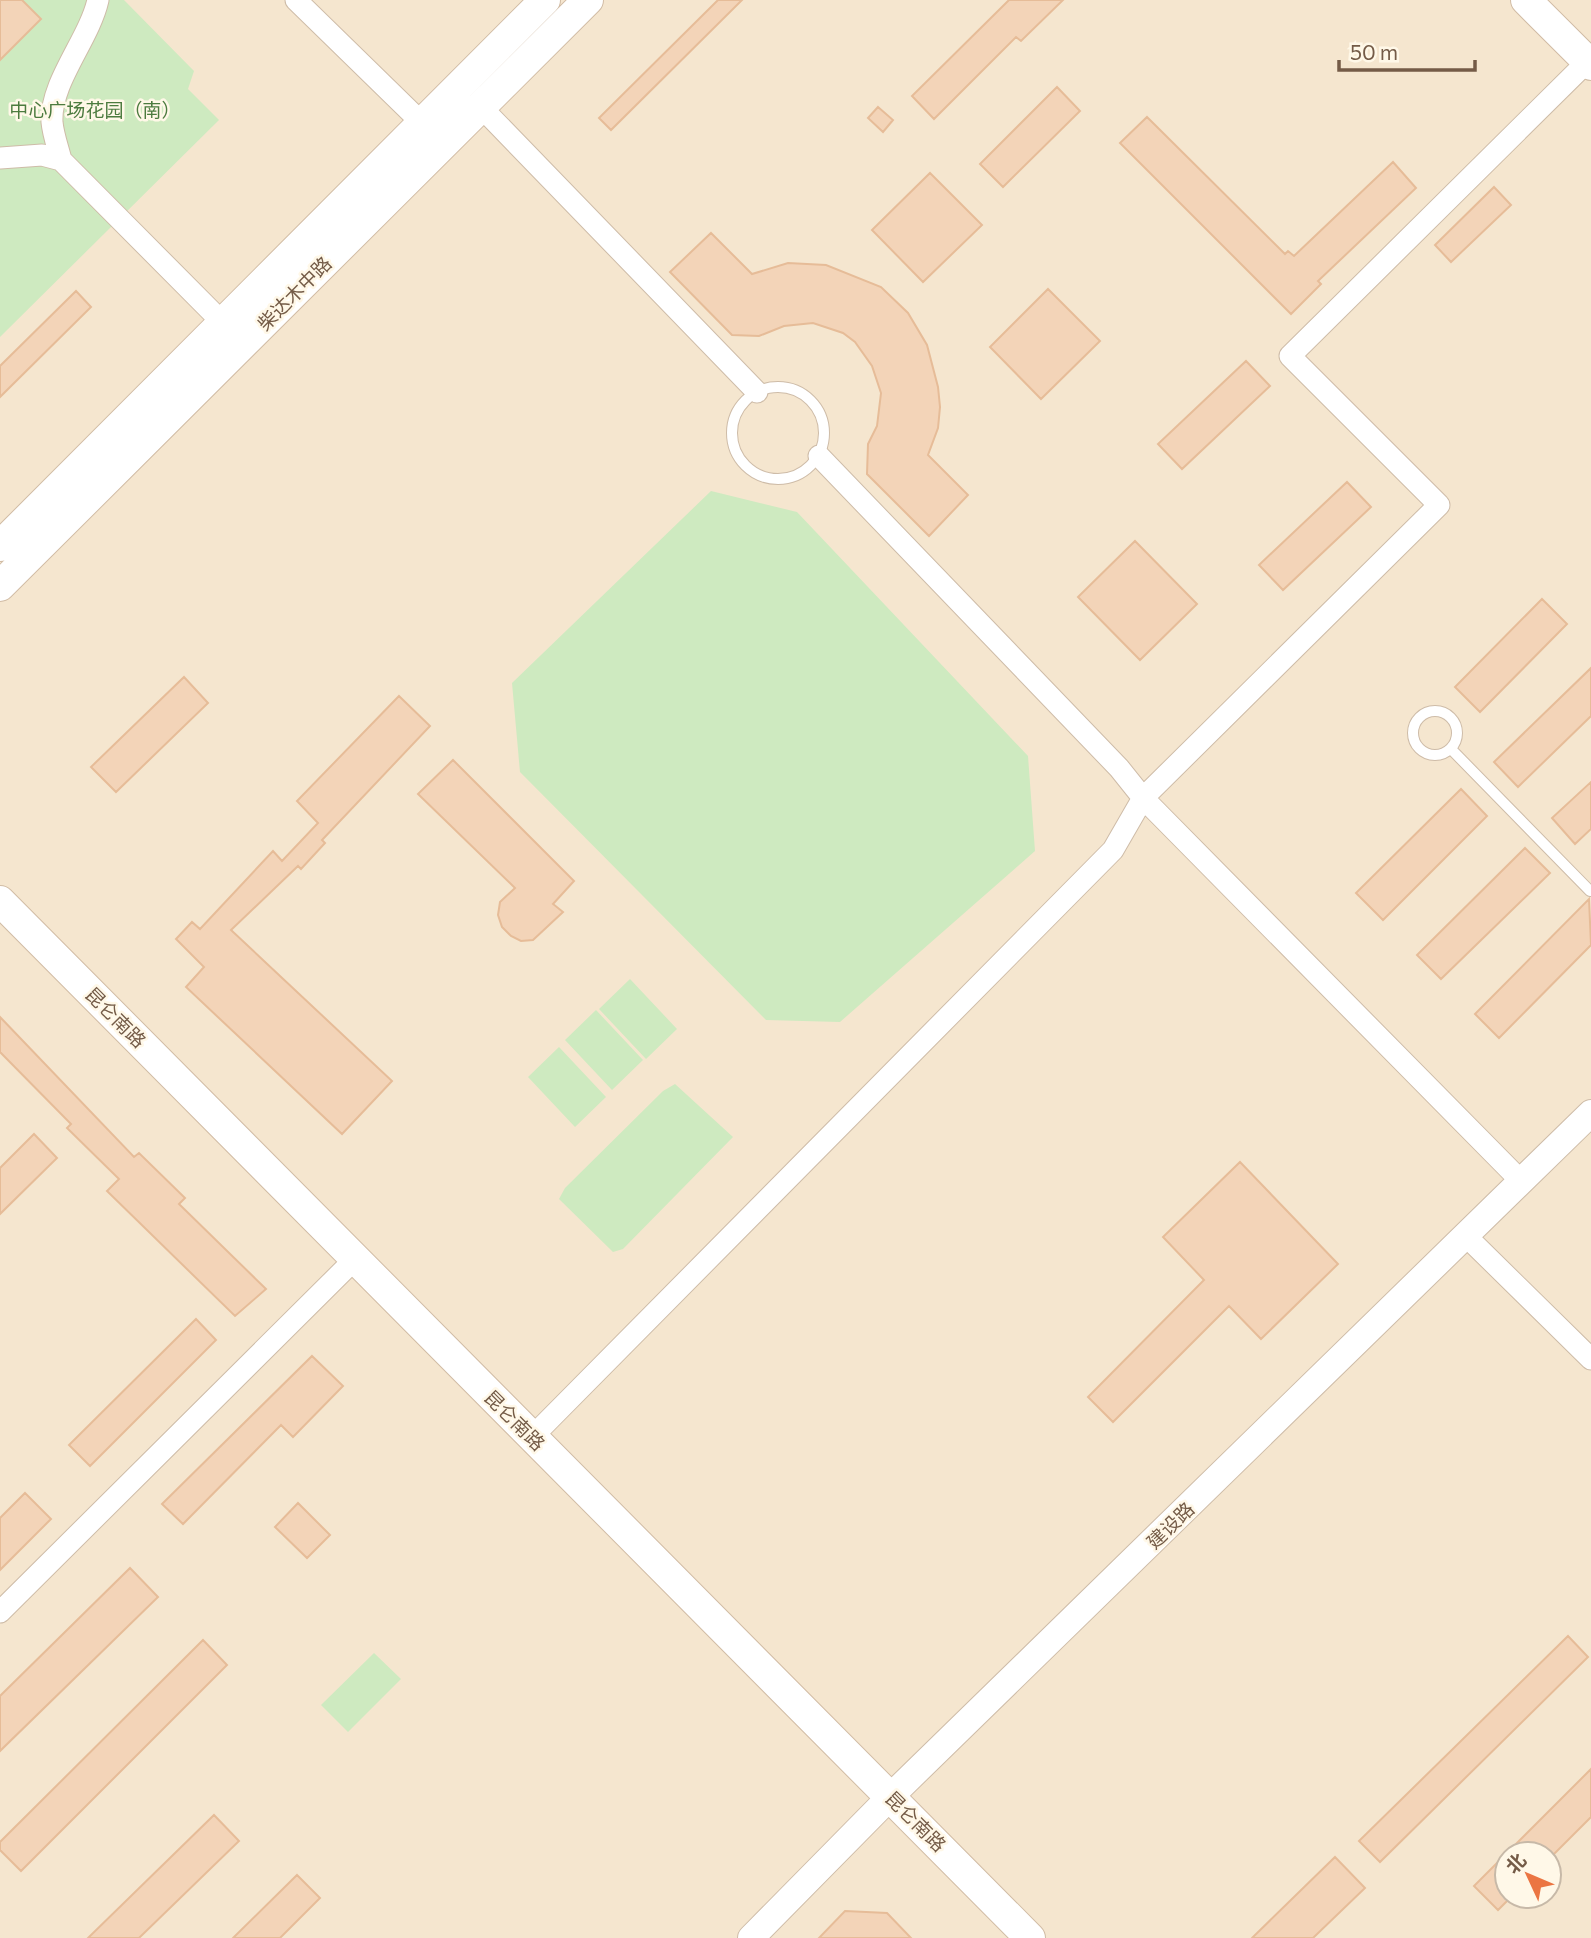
<svg xmlns="http://www.w3.org/2000/svg" width="1591" height="1938" font-family="Commissioner,'Noto Sans SC',sans-serif">
<rect width="100%" height="100%" fill="#fdf4e1"/>
<!-- residential -->
<path fill="#f5e6cf" fill-rule="evenodd" d="M0,0H1591V1938H0ZM1507,1854H1549V1896H1507Z"/>
<!-- green -->
<path fill="#ceeac0" d="M0,0H124L194,71L188,89L219,120L0,337Z
M711,491L797,512L1028,756L1035,851L840,1022L766,1020L520,772L512,683Z
M630,979L677,1029L646,1059L599,1009Z
M596,1010L643,1060L612,1090L565,1040Z
M559,1047L606,1097L575,1127L528,1077Z
M675,1084L733,1137L623,1249L613,1252L559,1199L565,1188L663,1091Z
M374,1653L401,1679L348,1732L321,1705Z"/>
<!-- building -->
<path fill="#f3d4b8" stroke="#e6bc98" stroke-width="2" d="M0,0H22L41,19L0,60Z
M718,0H742L611,130L599,118Z
M1009,0H1063L1021,41L1016,37L934,119L912,96Z
M1057,87L1080,111L1003,187L980,164Z
M878,107L893,120L883,132L868,118Z
M1147,117L1285,254L1288,251L1294,256L1393,162L1416,188L1318,281L1321,284L1291,314L1120,143Z
M930,173L982,225L923,282L872,230Z
M1494,187L1511,205L1451,262L1435,245Z
M711,233L752,274L788,263L826,265L881,287L908,313L927,345L938,387L940,407L938,428L928,455L968,495L929,536L867,474L868,444L877,426L881,393L872,366L855,342L843,333L813,323L784,326L759,336L732,335L670,272Z
M1048,289L1100,341L1041,399L990,347Z
M76,291L91,307L0,397V366Z
M1246,361L1270,386L1182,469L1158,444Z
M1347,482L1371,507L1283,590L1259,565Z
M1135,541L1197,604L1140,660L1078,597Z
M1542,599L1567,624L1480,712L1455,687Z
M1591,668V716L1518,787L1494,762Z
M184,677L208,703L116,792L91,767Z
M399,696L430,726L322,840L325,843L301,869L298,866L231,930L392,1081L342,1134L186,987L204,967L176,939L192,922L200,929L273,851L282,861L318,823L297,801Z
M453,760L574,881L553,904L563,912L533,940L521,941L511,936L502,927L498,915L500,902L515,888L418,794Z
M1591,782V829L1575,844L1552,818Z
M1461,789L1487,816L1383,920L1356,893Z
M1525,848L1550,873L1441,979L1417,955Z
M1589,899L1591,945L1499,1038L1475,1014Z
M0,1017L134,1157L139,1153L185,1198L179,1204L266,1289L235,1316L107,1191L119,1179L67,1128L71,1124L0,1052Z
M34,1134L57,1158L0,1214V1168Z
M1240,1162L1338,1264L1261,1339L1229,1306L1113,1422L1088,1397L1204,1280L1163,1237Z
M196,1319L216,1340L90,1466L69,1445Z
M312,1356L343,1386L293,1437L281,1425L183,1524L162,1504Z
M25,1493L51,1519L0,1570V1518Z
M298,1503L330,1535L307,1558L275,1527Z
M130,1568L158,1597L0,1751V1696Z
M1568,1636L1588,1657L1380,1862L1359,1841Z
M203,1640L227,1665L21,1871L0,1850V1842Z
M1591,1769V1817L1554,1854H1507V1901L1498,1910L1474,1886Z
M214,1815L239,1841L139,1938H88Z
M1335,1857L1365,1888L1313,1938H1252Z
M297,1875L320,1898L280,1938H233Z
M845,1911L887,1913L911,1938H819Z"/>
<g fill="none" stroke-linecap="round" stroke-linejoin="round">
<defs>
<path id="service" d="M732 433a46 46 0 1 1 92 0a46 46 0 1 1-92 0Z
M1413 733a22 22 0 1 1 44 0a22 22 0 1 1-44 0Z
M1451,749L1590,891"/>
<path id="minor" d="M296,0L422,123
M481,107L757,392
M0,158L42,155L61,160L223,323
M61,160C58,148 53,134 52,122C50,82 89,40 98,0
M819,456L1119,768L1143,798L1522,1182
M1467,1237L1591,1359
M532,1437L1113,850L1143,798L1439,505L1290,356L1591,58
M0,1612L356,1258"/>
<path id="tertiary" d="M751,1938L891,1796L1591,1113"/>
<path id="secondary" d="M1526,0L1591,65
M0,546L545,0
M0,586L588,0
M0,901L1030,1938"/>
</defs>
<!-- service casing -->
<use href="#service" stroke="#cebca8" stroke-width="12"/>
<!-- minor casing -->
<use href="#minor" stroke="#cebca8" stroke-width="23"/>
<!-- tertiary casing -->
<use href="#tertiary" stroke="#cebca8" stroke-width="28"/>
<!-- secondary casing -->
<use href="#secondary" stroke="#d1bca5" stroke-width="32"/>
<!-- service -->
<use href="#service" stroke="#fff" stroke-width="10"/>
<!-- minor -->
<use href="#minor" stroke="#fff" stroke-width="21"/>
<!-- tertiary -->
<use href="#tertiary" stroke="#fff" stroke-width="26"/>
<!-- secondary -->
<use href="#secondary" stroke="#fff" stroke-width="30"/>
</g>
<g text-anchor="middle" dominant-baseline="central" stroke-width="5" stroke-linejoin="round" paint-order="stroke">
<!-- park labels -->
<g font-size="19" fill="#4c7b3f" stroke="#fff8e8">
<text x="95" y="109">中心广场花园（南）</text>
</g>
<!-- street labels -->
<g font-size="19" fill="#745b47" stroke="#fff8e8">
<text transform="translate(294 293) rotate(-45)">柴达木中路</text>
<text transform="translate(116 1017) rotate(45)">昆仑南路</text>
<text transform="translate(515 1420) rotate(45)">昆仑南路</text>
<text transform="translate(1170 1525) rotate(-44)">建设路</text>
<text transform="translate(916 1821) rotate(45)">昆仑南路</text>
</g>
</g>
<!-- north arrow -->
<g transform="translate(1528 1875) rotate(314)"><circle r="33" fill="#fff8e8" stroke="#c7b9a8" stroke-width="2"/>
<path d="M0-5L12 26L0 18L-12 26Z" fill="#eb7542"/>
<text y="-10" font-size="19" font-weight="bold" text-anchor="middle" fill="#745b47">北</text>
</g>
<!-- scale -->
<path d="M1339 60v10h136v-10" fill="none" stroke="#745b47" stroke-width="3.5"/>
<text x="1350" y="60" font-size="21" fill="#745b47" stroke="#fff8e8" stroke-width="5" paint-order="stroke">50 m</text>
</svg>
